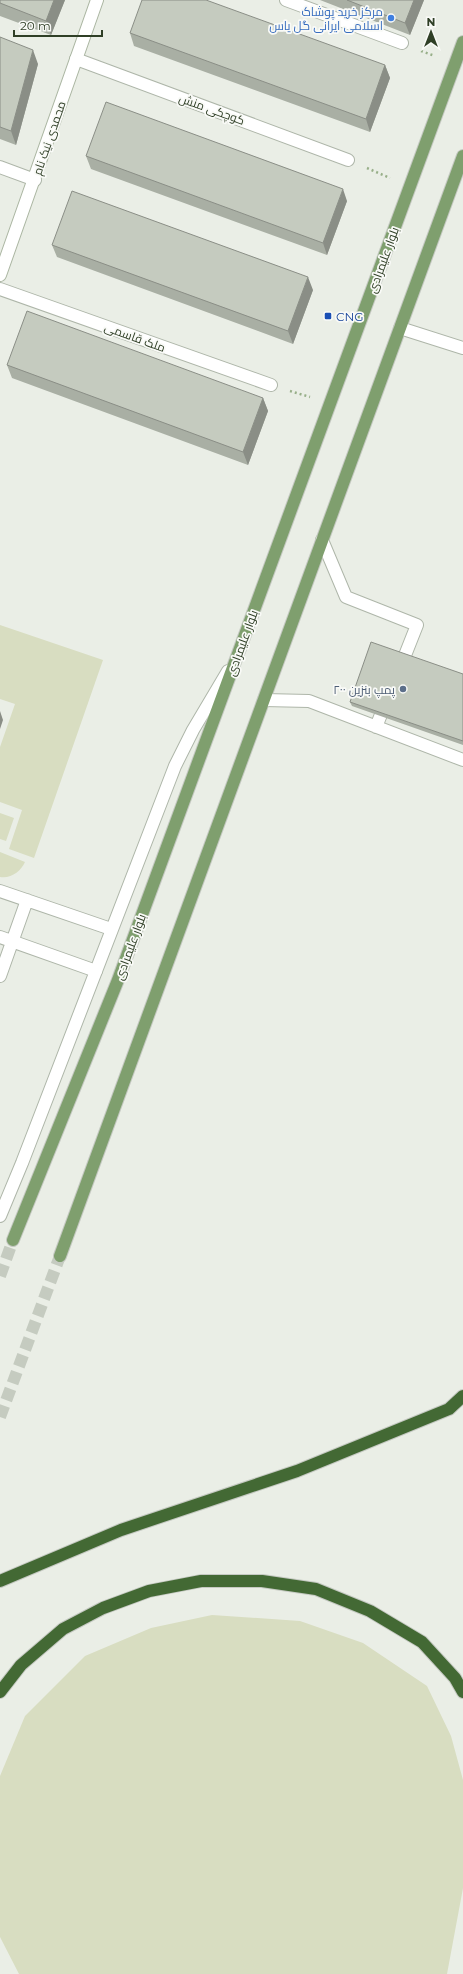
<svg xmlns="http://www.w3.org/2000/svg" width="463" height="1974" font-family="Montserrat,Cairo,sans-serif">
<rect width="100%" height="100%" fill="#eaeee6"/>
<!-- green -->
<path fill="#d8ddc1" d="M0,625L103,660L34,858L9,849L22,810L0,802V747L15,704L0,699Z
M0,813L14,818L6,841L0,839Z
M0,852L25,862C21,871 11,879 0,877Z
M212,1615L300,1621L363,1643L427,1686L451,1736L463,1780V1888L447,1974H19L0,1937V1776L25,1716L85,1656L151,1628Z"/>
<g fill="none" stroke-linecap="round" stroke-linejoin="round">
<!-- primary-tunnel -->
<path stroke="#c5cbc0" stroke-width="12" stroke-dasharray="12 6" stroke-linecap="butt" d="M0,1276L13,1240
M0,1417L60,1256"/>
<defs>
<path id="lane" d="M400,328L463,348
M322,540L346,597L417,625L400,668
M264,700L309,701L463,760
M376,727L386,702
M0,891L111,929
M0,937L96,971
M0,976L27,900"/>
<path id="street" d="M286,0L402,43
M76,59L348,160
M0,167L35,180
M0,289L271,385
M0,1216L22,1163L175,766L193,730L228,671"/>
<path id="secondary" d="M0,275L97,0"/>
<path id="primary" d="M13,1240L118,980L463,42
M60,1256L463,156"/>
<path id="highway" d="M0,1581L121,1530L297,1471L449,1409L463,1396
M0,1692L21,1665L63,1629L103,1608L149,1591L201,1581H262L316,1589L370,1611L422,1642L455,1678L463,1692"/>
</defs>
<!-- lane casing -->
<use href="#lane" stroke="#aeb6a9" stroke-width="14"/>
<!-- street casing -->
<use href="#street" stroke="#aeb6a9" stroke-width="14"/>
<!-- secondary casing -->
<use href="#secondary" stroke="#abb6a2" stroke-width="14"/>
<!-- primary casing -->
<use href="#primary" stroke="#c5c9c2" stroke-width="14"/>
<!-- highway casing -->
<use href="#highway" stroke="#c5c9c2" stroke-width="14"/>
<!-- path -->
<path stroke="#98af89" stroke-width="2.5" stroke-dasharray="2 3" stroke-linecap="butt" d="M421,51L435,56
M367,168L390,178
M290,391L310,397"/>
<!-- lane -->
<use href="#lane" stroke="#fff" stroke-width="12"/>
<!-- street -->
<use href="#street" stroke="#fff" stroke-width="12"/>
<!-- secondary -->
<use href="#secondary" stroke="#fff" stroke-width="12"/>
<!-- primary -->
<use href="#primary" stroke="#7f9f6e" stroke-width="12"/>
<!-- highway -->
<use href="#highway" stroke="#436934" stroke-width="12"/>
</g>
<!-- wall -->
<path fill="#a9afa4" d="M0,0H65L51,35L0,16Z
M320,0H424L410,35Z
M130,33L385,65L390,78L370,132L134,46Z
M0,37L38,64L16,145L0,139Z
M86,156L347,201L327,255L91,169Z
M52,245L313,290L293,344L57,257Z
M7,365L263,398L268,411L248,465L12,378Z
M463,674V745L352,706L350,702Z"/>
<!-- shaded-wall -->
<path fill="#8a8e86" d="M54,0H65L51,35L46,21Z
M414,0H424L410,35L405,23Z
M33,50L38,64L16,145L11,131Z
M385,65L390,78L370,132L366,119Z
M343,189L347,201L327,255L323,243Z
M308,277L313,290L293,344L288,331Z
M263,398L268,411L248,465L243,452Z
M0,711L3,720L0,729Z"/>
<!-- building -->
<path fill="#c5cbbf" stroke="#8a8e86" d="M0,0H54L46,21L0,3Z
M142,0H206L385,65L366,119L130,33Z
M347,0H414L405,23Z
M0,37L33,50L11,131L0,127Z
M106,102L343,189L323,243L86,156Z
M72,191L308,277L288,331L52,245Z
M27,311L263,398L243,452L7,365Z
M371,642L463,674V741L350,702Z"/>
<!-- markers -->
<circle fill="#3f7fe0" stroke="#f9faf7" stroke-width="1.5" cx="391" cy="18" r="4"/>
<rect fill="#1a4fb4" stroke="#f9faf7" stroke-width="1.5" x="324" y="312" width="8" height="8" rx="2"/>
<circle fill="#5c6f8a" stroke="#f9faf7" stroke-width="1.5" cx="403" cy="689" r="4"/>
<g text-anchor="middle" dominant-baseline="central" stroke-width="3.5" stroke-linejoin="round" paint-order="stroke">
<!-- shop labels -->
<g font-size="12" fill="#366cbe" stroke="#f9faf7" text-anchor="end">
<text x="383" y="11">مرکز خرید پوشاک<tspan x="383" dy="14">اسلامی ایرانی گل یاس</tspan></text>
</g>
<!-- street labels -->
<g font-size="12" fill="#2f3f26" stroke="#f9faf7">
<text transform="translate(212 109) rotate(20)">کوچکی منش</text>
<text transform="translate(49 138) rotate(-71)">محمدی نیک نام</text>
<text transform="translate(383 260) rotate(-70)">بلوار علیمرادی</text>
<text transform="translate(135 337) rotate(20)">ملک قاسمی</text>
<text transform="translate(242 643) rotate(-70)">بلوار علیمرادی</text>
<text transform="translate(130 947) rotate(-70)">بلوار علیمرادی</text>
</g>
<!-- transit labels -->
<g font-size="12" fill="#164399" stroke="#f9faf7" text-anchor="start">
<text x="336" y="316">CNG</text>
</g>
<!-- service labels -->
<g font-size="12" fill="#4e5e75" stroke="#f9faf7" text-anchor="end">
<text x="395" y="689">پمپ بنزین ۲۰۰</text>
</g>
</g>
<!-- north arrow -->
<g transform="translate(431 32)" stroke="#f9faf7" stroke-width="3" paint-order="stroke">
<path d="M0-3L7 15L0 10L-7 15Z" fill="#2f3f26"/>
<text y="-6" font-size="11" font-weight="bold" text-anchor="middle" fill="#2f3f26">N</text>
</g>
<!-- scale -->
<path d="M14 30v6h88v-6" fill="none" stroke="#2f3f26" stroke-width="2"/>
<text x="20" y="30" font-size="12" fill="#2f3f26" stroke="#f9faf7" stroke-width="3" paint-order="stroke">20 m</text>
</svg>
